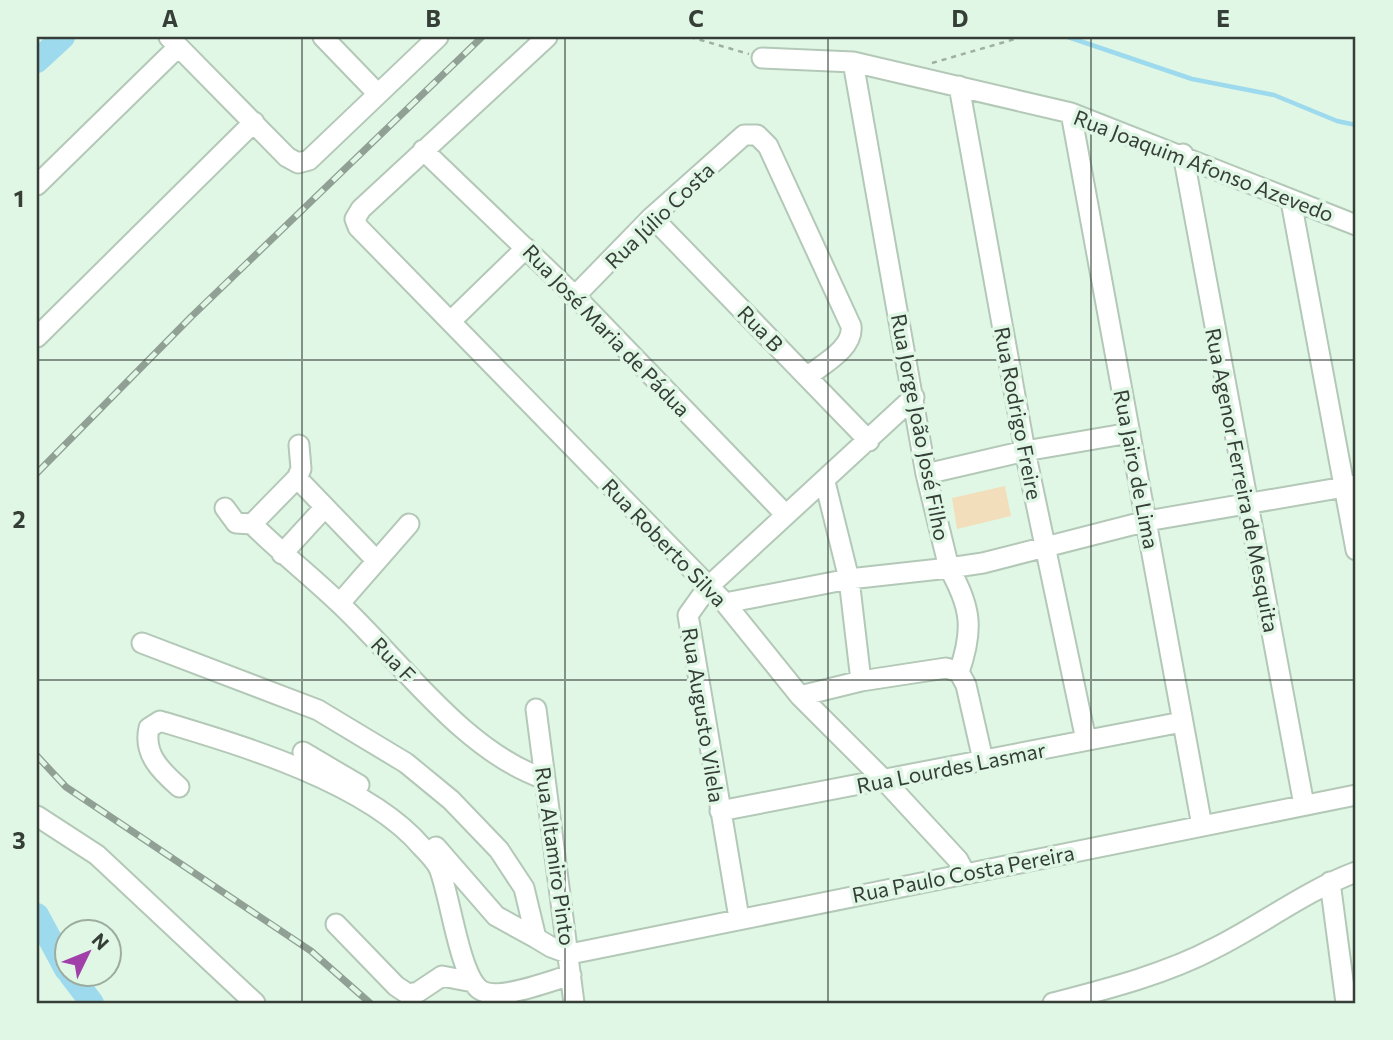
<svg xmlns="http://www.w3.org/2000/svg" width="1393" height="1040" font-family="Commissioner,sans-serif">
<rect width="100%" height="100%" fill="#e1f7e6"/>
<!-- green -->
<path fill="#f2deba" d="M1005,486L1011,516L957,529L952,498Z"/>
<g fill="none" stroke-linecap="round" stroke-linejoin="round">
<!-- stream -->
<path stroke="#9edaee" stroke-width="4.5" d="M1068,37L1192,79L1274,95L1337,121L1356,125"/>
<!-- river -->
<path stroke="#9edaee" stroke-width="24" d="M37,61L63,37
M37,915L66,969
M70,974L92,1003"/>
<defs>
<path id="minor" d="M169,37L287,157L298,163L309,160L438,37
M323,37L378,94
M547,37L361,209L355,219L358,227L725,603L800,696L885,781L958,860L965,873
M762,58L853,62L1071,113L1356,225
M959,86L1025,451L1086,740
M1071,113L1202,826
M423,150L575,296L786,515
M1183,154L1304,805
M37,185L178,47
M1291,201L1356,550
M652,217L869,441
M575,296L652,217L744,135H757L768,146L851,326C854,348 823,364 808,376
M452,320L526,248
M37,337L254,122
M926,474L1025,451L1130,433
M297,478L375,559
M825,482L849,579L861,681
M225,508L236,523L252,524L297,478L301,469L299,445
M252,524C280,552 311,576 339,603C400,660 464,752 545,779
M282,554L325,507
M340,603L409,524
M725,603L849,579L949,568L926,474L853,62
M142,643L318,710L406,763L451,800L499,850L524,888L536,938L551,947L570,954
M959,672C974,629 971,607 949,568L983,563L1147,521L1356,485
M959,672L966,685L983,760
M800,696L861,681L946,668L959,672
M536,709L574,1003
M303,752L359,785
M179,787C161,771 143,754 149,728L160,721C240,745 367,782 422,847C428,853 435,860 439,868C450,895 459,972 479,989C496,1003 549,981 571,975
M720,811L1182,722
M37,816L97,855L255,1003
M436,847L496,916L536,938
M1330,882L1346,1003
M739,918L688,615L708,587L914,397
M336,924L396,986L408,994L418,992L442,976L473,982
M570,954L1356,795
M1053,1003C1107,989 1166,974 1215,948C1263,924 1305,891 1356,872"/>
</defs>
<!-- minor casing -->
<use href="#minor" stroke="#b3c8b7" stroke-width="23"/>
<!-- path -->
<path stroke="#9fb0a3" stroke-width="2.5" stroke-dasharray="5 5" stroke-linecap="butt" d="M690,37L749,54
M932,63L1022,37"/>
<!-- minor -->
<use href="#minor" stroke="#fff" stroke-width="19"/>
<defs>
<path id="rail" d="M37,473L191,317L482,37
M37,756L66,787L311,951L370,1003"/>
</defs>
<!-- rail casing -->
<use href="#rail" stroke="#91a094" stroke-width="7"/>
<!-- rail -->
<use href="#rail" stroke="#e1f7e6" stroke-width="4.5" stroke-dasharray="13" stroke-linecap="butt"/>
</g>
<!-- grid -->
<path fill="none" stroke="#353e37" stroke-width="2" stroke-opacity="0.55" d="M302,37V1003M565,37V1003M828,37V1003M1091,37V1003M37,360H1356M37,680H1356"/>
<g text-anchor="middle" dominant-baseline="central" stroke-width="7" stroke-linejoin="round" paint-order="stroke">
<!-- street labels -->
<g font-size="21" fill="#353e37" stroke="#e1f7e6">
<text transform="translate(1204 165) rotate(21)">Rua Joaquim Afonso Azevedo</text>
<text transform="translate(659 215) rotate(-44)">Rua Júlio Costa</text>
<text transform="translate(761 328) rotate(46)">Rua B</text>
<text transform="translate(607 330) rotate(46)">Rua José Maria de Pádua</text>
<text transform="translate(1019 413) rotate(79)">Rua Rodrigo Freire</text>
<text transform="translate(921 427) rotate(79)">Rua Jorge João José Filho</text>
<text transform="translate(1137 469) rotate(79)">Rua Jairo de Lima</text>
<text transform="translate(1243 480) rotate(79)">Rua Agenor Ferreira de Mesquita</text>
<text transform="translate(665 542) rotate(46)">Rua Roberto Silva</text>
<text transform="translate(394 659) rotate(46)">Rua F</text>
<text transform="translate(704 715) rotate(81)">Rua Augusto Vilela</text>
<text transform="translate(951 767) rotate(-11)">Rua Lourdes Lasmar</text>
<text transform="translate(556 856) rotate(82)">Rua Altamiro Pinto</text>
<text transform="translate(963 873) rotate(-11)">Rua Paulo Costa Pereira</text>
</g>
</g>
<!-- border -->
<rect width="1393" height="1040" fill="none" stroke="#e1f7e6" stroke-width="77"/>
<!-- north arrow -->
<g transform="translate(88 953) rotate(47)"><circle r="33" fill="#e1f7e6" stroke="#9cada0" stroke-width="2"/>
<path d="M0-5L12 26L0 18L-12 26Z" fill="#a040a8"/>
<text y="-10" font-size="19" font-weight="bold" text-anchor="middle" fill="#353e37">N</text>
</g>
<rect x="38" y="38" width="1316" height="964" fill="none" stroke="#353e37" stroke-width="2.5"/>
<g font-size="23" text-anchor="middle" font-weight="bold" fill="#353e37">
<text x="170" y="27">A</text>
<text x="433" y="27">B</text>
<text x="696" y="27">C</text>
<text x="960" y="27">D</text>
<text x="1223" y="27">E</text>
<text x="19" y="207">1</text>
<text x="19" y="528">2</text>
<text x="19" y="849">3</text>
</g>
</svg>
